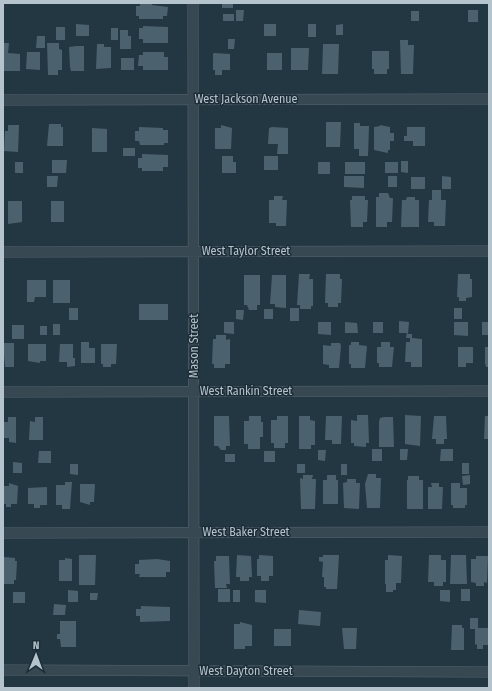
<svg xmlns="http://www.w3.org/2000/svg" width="492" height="691" font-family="'Fira Sans Condensed',sans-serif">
<rect width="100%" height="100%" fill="#233743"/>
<!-- building -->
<path fill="#4c616e" d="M140,3H152V5L168,7L167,16H163V19H139V16H136V6H140Z
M222,3H233V8H222Z
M236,10H244L243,21H236Z
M468,10H478V22H468Z
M411,11H419V21H411Z
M223,14H234V21H223Z
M76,24L89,25V36H76Z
M264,24H276V36H264Z
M308,24H316V37H308Z
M343,24V35H336V25Z
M143,26L168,27V43H143V39H139V28H143Z
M56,27H65V40H56Z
M111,28H118V40H111Z
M120,30H128V36H131V49H120Z
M37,36H45V48H36Z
M228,39H235L234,49H228Z
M400,40H408V45H414L413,74H401Z
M3,43H9L8,53L20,54V71H3Z
M47,43H59V49L62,50V70H58V75H48Z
M97,44H104V47H111V68L96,69Z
M323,44H339L338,74H322Z
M77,46H84V71H71L70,67L69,47Z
M291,48H309L308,70H291Z
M372,51H389V69H387V74H374V69H372Z
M27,52H40V70L26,69Z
M143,52H164V57H168V70H143V66H138L139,55H143Z
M214,53L230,54V70H222V75H215V70H213V54Z
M267,53H282V70H267Z
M121,58H134V70H121Z
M326,122H341L340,147H326Z
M354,123H360V126H369L368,156H359V149H354Z
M49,124H61V127H63V146H47Z
M8,125H19L18,152L4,151L5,131H8Z
M221,125L232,128L231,149H215V128H221Z
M380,125L390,127V133H394V141H390V150H388V153L374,150V127L380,126Z
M139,127L163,128V130H168V143H164V145H140L139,141H135V131H139Z
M272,127L288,128V154H277L278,144H268L269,128Z
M407,127H425V146H413V141H404V136H407Z
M92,128L107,129V152H92Z
M123,148H135V156H123Z
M142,154L168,155V167H163V171H142V168H138V158H142Z
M222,156H233V162H236V173H222Z
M264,156H278V170H264Z
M52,160H67L66,173H52Z
M401,161H408V173L401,172Z
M15,162H23V173H15Z
M318,162H330V174H318Z
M345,162H365V174H345Z
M385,162H398V173H385Z
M47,176H58L57,187H47Z
M344,176H364V188L344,187Z
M388,176H397V187H388Z
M442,176L451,177V189H442Z
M411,177H425V189H411Z
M432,190H441V200H446L445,226H434V222H428L429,200H432Z
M379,193H388L390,198H393L392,222H387V227H376V197H379Z
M274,196H283L282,200H287L286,226H276V223H269V200H274Z
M352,196H365V200H368L367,222H363V227H351L350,200H352Z
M407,197H415V200H419V227H401L402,200H406Z
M8,201H22V222L8,224Z
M51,201H64V222H51Z
M299,274H310L309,279H313V306H311V309H300V305H297Z
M326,274H340V279H342L341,303H338V307H328V303H325Z
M458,274H470V279H472V297L466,298V301H459V297H457Z
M244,275H260V305H257V310H249L247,305H244Z
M272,275H286V308L275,307V304H270Z
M27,280H46V297H35L34,302H27Z
M53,280H70V303H53Z
M139,304H168V320H139Z
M69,308H78V320H69Z
M290,308H299V321H290Z
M454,308H462V319H454Z
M264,309H273V319H264Z
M236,310H244L243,320L236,319Z
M399,321L409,322L408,334H412V338L422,339V367H411V362H405L406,342H410V338H406L407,333H399Z
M224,322H234V334L224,333Z
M318,322H331V335L318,334Z
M345,322L357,323L358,333H345Z
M373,322H383V333H373Z
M454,322H468V336L454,335Z
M482,322H489V335H482Z
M53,324H60V335H53Z
M12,325H24V339H12Z
M40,326H47V335H40Z
M216,335H226V340L230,339V364H225V368H214V364H212L213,339H216Z
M81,342H89V348H95V363H81Z
M351,342H359V345L367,346L365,368H351V364H349V345H351Z
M381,342H390V347H394L392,367H379V363H377V347H381Z
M3,343H14V367H5Z
M331,343H340L341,346L339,368H329V365L323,364V345L331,346Z
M28,344H46V361H40V363L28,361Z
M60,344H73V358H75V366L67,367V362H59Z
M101,344H117L116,364H111V367H103V364H101Z
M458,347H473V363H466V367H458Z
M485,347H489V367H486L485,363Z
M357,415H368L369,443H366V447L354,446V443H351V420L357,421Z
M405,415L421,416L420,446L405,444Z
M214,416H229L230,446H226V450H221L218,446H214Z
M249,416H261V422H263V437H260V449H248V444H244V421H249Z
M277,416H288V443H285V448H274V443H271V420H277Z
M299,416H310V420L315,421V445H311V449H299Z
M326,416H342L341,444H332V440H325Z
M434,416H446L447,439H444V444H436V439H432Z
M485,416H489V439H484Z
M8,417H16V443L9,442V438H3V422H8Z
M35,417H43V440H29L30,421L35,422Z
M384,417H393L394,447H379V422L380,418Z
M372,449H382V461H372Z
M400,449H408L407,460H400Z
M441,449H453V461H440Z
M318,450H326L325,461L318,460Z
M39,451H51V463H38Z
M264,451H275V462H264Z
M225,454H235V462H225Z
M13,462L22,463V473H13Z
M462,463H469V474H462Z
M70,464H78V475L70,474Z
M297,464H305V473H297Z
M341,464H347V475H341Z
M368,474H376V478H381L380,508H367L365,484Z
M303,475H313L312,479H316L315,509H301L300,478L303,479Z
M327,475H336V480H338V504H323V480H327Z
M470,475V484L463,485L462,476Z
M408,476H419V480H423V509H407V480H408Z
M347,479H356V483H360L359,509L344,508L343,483L347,482Z
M65,482H72L70,509H62V505H56V485H65Z
M9,483L18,486L17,504H11V507H6V504H3V486H9Z
M431,483H439V487H443L442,509H428V487H432Z
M451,483H460V488H467V505H465V508H453V505H451Z
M80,484H95L94,502H90V505L80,502Z
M47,487V505H40V508H34V504H28V488Z
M79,555H96L95,585H79Z
M237,555L251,556L252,577H249V581H240V577H236Z
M259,555L273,556V576H269V581H261V576H257V559H259Z
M323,555H339L337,589H326V587H324V577H322L323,562L319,561V557H323Z
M388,555L402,556L401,583H396V590H393V592H386V584H385V560H388Z
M429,555H441V560H446V582H443V586H434V582H428Z
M451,555H466L467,584H450Z
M216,556H229L230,584H226L227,588H215L214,561H216Z
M476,556H488L487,583L484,582V586H476V583L471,582V559H476Z
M4,557L15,558V561H17L16,580H14V584H4Z
M65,558L72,559V581H59V560H65Z
M157,559L170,561V572H166V577H139L140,574H135V564H139V560Z
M218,589H230V602H218Z
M461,589H470V601H461Z
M68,590L78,591V602H68Z
M233,590H240V602H233Z
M255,590H266V603L255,602Z
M440,590H450V602L440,601Z
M13,592H25V603H13Z
M90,593H98L97,600H90Z
M54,604L66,605L65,615H53Z
M141,606L170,607V621L140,622V616H136V609H141Z
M299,610L321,612L320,626L298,624Z
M470,618H478V628H489V645H483V649H477V644L475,645V629H470Z
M60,621H76V647H61L60,639H57V634H60Z
M240,622L252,625V646H245V649H234V624H240Z
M452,625H462V628H464V650H451Z
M342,628H357L356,649H344Z
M274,629H291V646H274Z"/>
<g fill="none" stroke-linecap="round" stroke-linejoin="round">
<defs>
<path id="minor" d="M193,3L194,688
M3,100L489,99
M3,252L489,251
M3,392L489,391
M3,533L489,532
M3,670L489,672"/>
</defs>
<!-- minor casing -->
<use href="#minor" stroke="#566670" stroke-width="11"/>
<!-- minor -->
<use href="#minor" stroke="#384852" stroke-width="10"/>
</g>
<g text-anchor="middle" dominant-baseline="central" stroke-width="3" stroke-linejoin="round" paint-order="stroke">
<!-- street labels -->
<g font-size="12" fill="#b5c3cc" stroke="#1d2d38">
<text x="246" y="99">West Jackson Avenue</text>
<text x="246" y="251">West Taylor Street</text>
<text transform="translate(194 346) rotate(-90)">Mason Street</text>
<text x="246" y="391">West Rankin Street</text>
<text x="246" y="532">West Baker Street</text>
<text x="246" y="671">West Dayton Street</text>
</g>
</g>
<!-- border -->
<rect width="492" height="691" fill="none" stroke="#b5c3cc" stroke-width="8"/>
<!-- north arrow -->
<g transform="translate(36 655) rotate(1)" stroke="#1d2d38" stroke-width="3" paint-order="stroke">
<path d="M0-3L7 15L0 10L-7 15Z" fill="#b5c3cc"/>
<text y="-6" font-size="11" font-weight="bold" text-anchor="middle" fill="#b5c3cc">N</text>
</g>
</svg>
